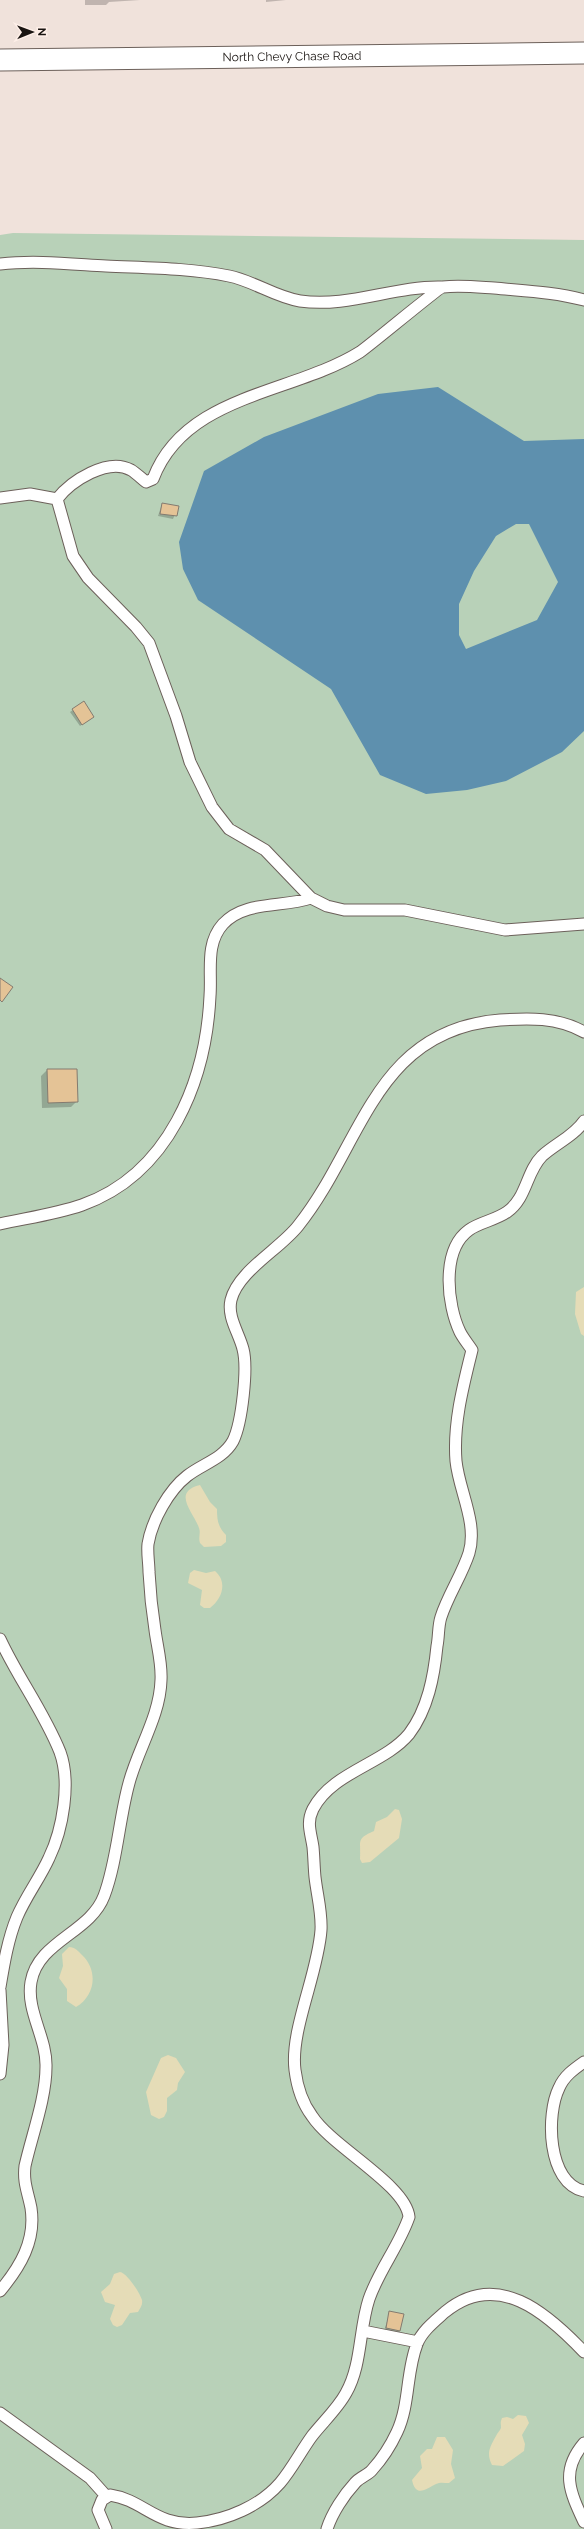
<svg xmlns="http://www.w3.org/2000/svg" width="584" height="2529" font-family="Raleway,sans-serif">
<rect width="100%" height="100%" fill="#f0e2db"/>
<!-- green -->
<path fill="#b8d1b8" d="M13,233L584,240V2529H0V235Z"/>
<!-- sand -->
<path fill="#e5dcb7" d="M584,1287V1336L581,1334L575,1314L576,1292Z
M200,1485L210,1502L217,1509C217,1520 218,1527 226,1535V1542L221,1546L204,1547L200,1543C198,1538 201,1533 199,1528C194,1513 171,1492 200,1485Z
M194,1570L206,1573L215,1571C228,1582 222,1599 210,1608H204L200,1605L202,1590L188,1583L190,1573Z
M395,1809L399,1810L402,1819L399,1838L370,1862L362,1863L360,1859C361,1840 356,1839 374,1831L376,1822L387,1817Z
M69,1947C75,1947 78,1951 82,1955C98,1970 96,1995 76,2007L67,2001V1989L59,1978L63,1966L62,1954Z
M168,2055L176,2058L185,2072L178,2083L177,2090L167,2098V2111L164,2117L159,2119L151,2115L146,2092L161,2058Z
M120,2272C127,2273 140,2293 142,2300C143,2305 140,2308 138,2312L130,2313L122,2325L117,2327L113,2325L110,2319L115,2305L105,2302L101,2292L110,2284L114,2274Z
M518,2415L526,2416L529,2423L522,2435L525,2444L524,2451L503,2466L492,2465C486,2453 490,2447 496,2436C497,2433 500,2431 501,2428C501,2423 500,2423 502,2418L507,2417L513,2419Z
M437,2437H445L453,2450L451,2464L455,2478L449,2483C444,2483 440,2482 436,2484C427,2488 416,2499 412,2480L422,2468L420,2456L427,2449H432Z"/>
<!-- water -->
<path fill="#5e90ae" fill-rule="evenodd" d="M438,387L524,441L584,439V731L562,752L506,781L467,790L426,794L380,775L331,689L198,600L183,569L179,542L204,471L264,437L378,394ZM516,524H529L558,582L537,620L466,649L459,635V604L474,571L496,536Z"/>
<!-- shadow -->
<path fill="#0003" d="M85,0H140L109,2L106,5H85Z
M266,0H286L266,2Z
M162,504L178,507L173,519L158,516Z
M73,710L90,719L80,726L70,712Z
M47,1070L77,1101L71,1107L42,1108L41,1076Z
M390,2312L400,2331L397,2333L384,2331Z"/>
<!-- building -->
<path fill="#e4c396" stroke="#837b70" d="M162,503L179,506L177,516L160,514Z
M84,701L94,717L82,725L72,709Z
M0,978L13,987L2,1002L0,1000Z
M47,1069H77L78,1102L48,1103Z
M389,2311L404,2314L400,2331L386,2328Z"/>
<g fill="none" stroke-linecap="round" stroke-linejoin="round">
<defs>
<path id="service" d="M0,264C35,260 71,264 106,266C147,268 189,268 229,276C254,281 275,297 300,301C348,308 394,286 441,287
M0,498L30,494L57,499C71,481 108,457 131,470C136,473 141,478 146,482L153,479C185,394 293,394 360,352C373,343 438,288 443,287C459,285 478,287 494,288C525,291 554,292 584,300
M57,499L73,556L88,578L136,627L149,643L176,716L190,762L212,807L229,829L265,850L311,898L327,906L344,910H405L505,930L584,924
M0,1224C27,1218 56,1214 82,1205C169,1174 206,1081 210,996C212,971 205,944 223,924C245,900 283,908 311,898
M0,1639C18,1678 44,1712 60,1752C71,1782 63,1829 49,1858C40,1878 26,1896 17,1917C8,1939 4,1963 0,1987
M0,1990L3,2045L0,2074
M584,2062C574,2069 564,2076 559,2088C546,2114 547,2183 584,2191
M0,2291C20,2267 36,2241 31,2208C28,2192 23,2183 25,2166C32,2135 46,2098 46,2067C47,2038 26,2011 31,1982C38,1941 90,1933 104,1896C117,1862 119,1819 129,1783C138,1749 160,1716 161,1680C162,1663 157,1646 155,1630C152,1611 150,1592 149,1572C149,1563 147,1553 148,1544C152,1520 169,1490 187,1476C202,1464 223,1459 233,1441C242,1423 248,1368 243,1349C239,1333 227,1317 231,1300C238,1271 280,1249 298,1226C363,1145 374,1030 500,1020C529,1018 557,1017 584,1032
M363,2331L418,2342
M0,2413L90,2478L107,2497
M584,2443C560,2471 570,2492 584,2522
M106,2529L98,2510L102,2500L110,2495C144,2500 156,2527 197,2523C227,2520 260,2506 280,2483C292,2469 301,2451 312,2436C323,2422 338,2408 346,2393C362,2365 359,2329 369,2299C379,2270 399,2246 409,2217C406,2185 332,2147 312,2116C303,2104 297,2086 295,2070C290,2030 318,1974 321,1930C322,1912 317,1895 315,1877C314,1867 314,1857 313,1847C311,1833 306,1823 313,1809C332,1772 384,1764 409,1734C428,1709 434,1676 437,1646C439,1636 438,1626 441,1617C448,1595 462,1575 469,1553C478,1523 459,1491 456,1461C453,1424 463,1386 472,1350C468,1344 463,1338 460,1332C447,1305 441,1250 469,1230C480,1222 496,1220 507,1212C527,1198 526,1172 542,1156C555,1144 574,1136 584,1121
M327,2529C332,2513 344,2495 355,2483C360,2477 368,2475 372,2470C382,2459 391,2445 397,2432C410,2404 406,2372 417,2344C422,2331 435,2321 445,2312C497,2269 547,2313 584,2352"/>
<g id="minor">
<path id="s1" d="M0,60L584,53"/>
</g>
</defs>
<!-- service casing -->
<use href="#service" stroke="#6c605a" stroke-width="13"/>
<!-- minor casing -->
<use href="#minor" stroke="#6c605a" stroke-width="23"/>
<!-- service -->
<use href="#service" stroke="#fff" stroke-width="11"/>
<!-- minor -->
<use href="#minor" stroke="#fff" stroke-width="21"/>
</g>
<g text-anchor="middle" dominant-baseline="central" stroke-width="3" stroke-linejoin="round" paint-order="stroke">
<!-- street labels -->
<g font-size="12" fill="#191411" stroke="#feefe8">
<text stroke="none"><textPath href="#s1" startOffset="292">North Chevy Chase Road</textPath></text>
</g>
</g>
<!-- north arrow -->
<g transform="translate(32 32) rotate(89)" stroke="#feefe8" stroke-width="3" paint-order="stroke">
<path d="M0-3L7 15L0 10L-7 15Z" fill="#191411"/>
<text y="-6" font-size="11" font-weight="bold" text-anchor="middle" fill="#191411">N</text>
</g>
</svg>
